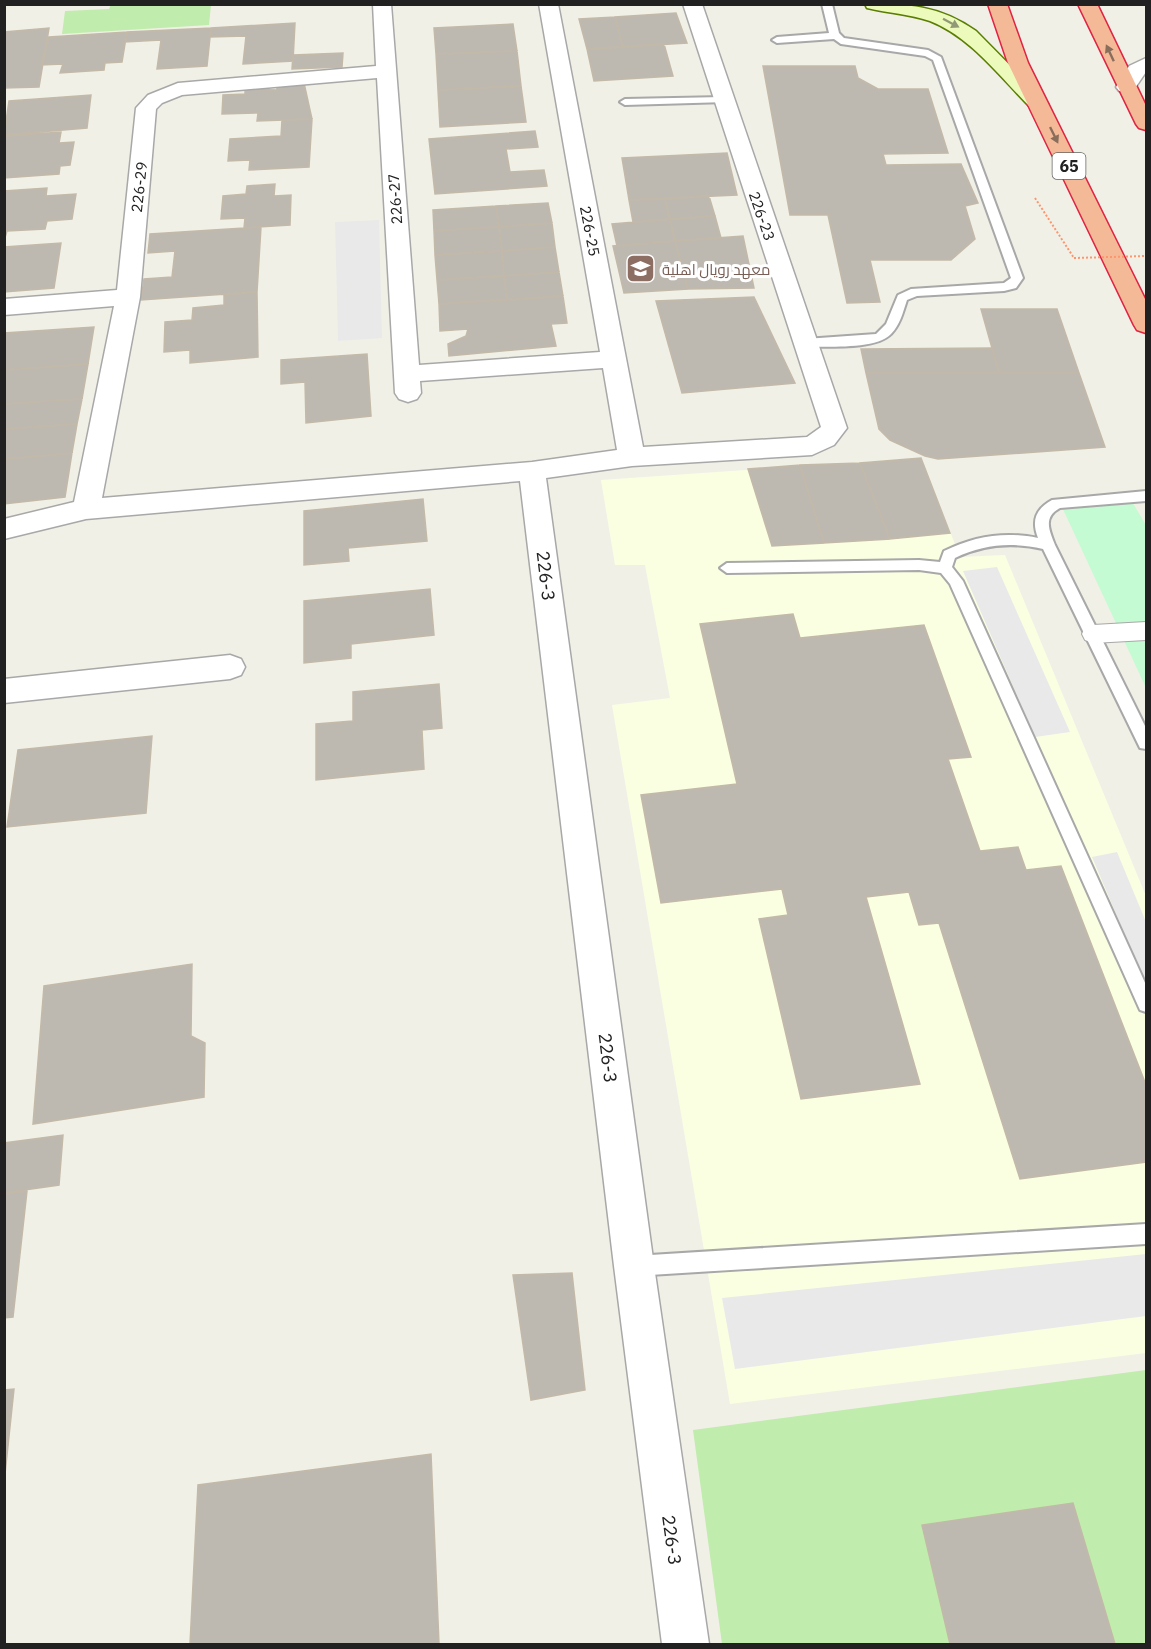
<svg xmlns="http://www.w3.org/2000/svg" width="1151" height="1649" font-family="'IBM Plex Sans',Cairo,sans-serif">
<rect width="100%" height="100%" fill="#f1f0e7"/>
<!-- education -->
<path fill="#faffe2" d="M921,458L960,557L1005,555L1146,896V1353L730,1404L612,705L670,698L645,565H615L601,480Z"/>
<!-- grass -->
<path fill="#c0ecad" d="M111,4L211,5L209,25L62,34L65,11L109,9Z
M1146,1370V1644H722L693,1430Z"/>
<!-- park -->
<path fill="#c5fbd2" d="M1131,500L1146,525V688L1061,505Z"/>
<!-- parking -->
<path fill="#e9e9e9" d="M379,220L382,338L338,341L335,222Z
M997,567L1070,732L1035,737L963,571Z
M1117,852L1146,922V985L1092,857Z
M1146,1254V1316L735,1369L722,1298Z"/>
<!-- building -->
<path fill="#beb9b0" stroke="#c3b9a9" stroke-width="1.5" d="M676,13L687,43L623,47L615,17Z
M615,17L623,47L587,49L579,19Z
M295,23L293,61L243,64L246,36L210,37L211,28Z
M513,24L517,51L436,54L434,28Z
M49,28L39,87L4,88V32Z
M211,28L207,66L157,69L161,40L125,42L127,32Z
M127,32L122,62L105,63L104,70L60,73L63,64L41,65L49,37Z
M664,44L673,76L594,81L587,49Z
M517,51L521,86L438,90L436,54Z
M343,53L342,67L292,69L293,55Z
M763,66H855L858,78L878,89H928L948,153L883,154L886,165L961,164L978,203L965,206L975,239L951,260H870L880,302L847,303L828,215H790Z
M304,83L312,119L257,121L258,113L222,114L223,95L245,94V89L277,90V84Z
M521,86L526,122L440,127L438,90Z
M91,95L87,128L4,135L9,101Z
M312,119L309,167L249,170L250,160L228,161L230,139L281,136L282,120Z
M535,131L538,147L506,149L510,172L544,170L547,186L435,194L429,139Z
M61,132L59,143L74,142L70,165L60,166L59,174L4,178V136Z
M727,153L737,195L629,200L622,158Z
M275,184L274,196L291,195L290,225L244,228L245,218L221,219L223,196L246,194L247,186Z
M47,188L46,196L76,194L72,219L47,221L45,229L7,231L4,241V191Z
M709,196L715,216L670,219L665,199Z
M665,199L670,219L633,222L629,200Z
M548,203L552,223L499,227L496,206Z
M496,206L499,227L434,231L433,210Z
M715,216L721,238L675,241L670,219Z
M670,219L675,241L617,246L612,224Z
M552,223L555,247L502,251L499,227Z
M261,227L257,292L141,300L144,279L172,277L175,251L148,253L150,234Z
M499,227L502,251L435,255L434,231Z
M743,236L754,288L688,289L675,241Z
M675,241L688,289L624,293L613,246Z
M61,243L54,288L4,292V247Z
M555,247L559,272L504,276L502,251Z
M502,251L504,276L437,280L435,255Z
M559,272L563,296L507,300L504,276Z
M504,276L507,300L439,304L437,280Z
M257,292L258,357L190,363V350L164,352L165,322L192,320L193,308L224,305V295Z
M563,296L567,323L551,324L556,346L449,356L448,344L466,336L468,329L440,331L439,304Z
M754,297L795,383L682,393L656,301Z
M981,309H1057L1079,373H999Z
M94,327L88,364L4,370V333Z
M992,348L999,373H866L861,349Z
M367,354L371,416L306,423L305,382L281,384V360Z
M88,364L82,399L4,404V370Z
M866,373H1079L1105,447L938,459L925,456L890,440L879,429Z
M82,399L77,424L4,429V404Z
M77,424L72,453L4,459V429Z
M72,453L65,497L4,504V459Z
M921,458L950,533L890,539L860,463Z
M860,463L890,539L824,543L800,465Z
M800,465L824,543L772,546L748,469Z
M423,499L427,541L348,548L349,561L304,565V511Z
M430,589L434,635L351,644V658L304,663V601Z
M793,614L800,638L924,625L971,757L948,759L980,851L1018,847L1026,870L1061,866L1146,1085V1162L1020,1179L939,923L919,925L909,892L866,897L920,1084L801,1099L759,919L788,915L782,889L661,903L641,795L737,784L700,624Z
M439,684L442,728L422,730L424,769L316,780V724L353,721V692Z
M152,736L146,813L7,827L18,750Z
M192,964L191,1036L205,1043L204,1097L33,1124L44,986Z
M63,1135L59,1185L4,1193V1143Z
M27,1191L13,1317L4,1318V1194Z
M572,1273L585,1390L531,1400L513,1275Z
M14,1389L5,1474H4V1390Z
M431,1454L439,1644H190L198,1485Z
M1073,1503L1115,1644H950L922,1525Z"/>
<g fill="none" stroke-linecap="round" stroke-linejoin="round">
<defs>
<path id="service" d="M822,4H832L839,33L844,38L928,50L941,57L1023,278L1016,288L1004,291L917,296L907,300C903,312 900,325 891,334C876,350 827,346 805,347L799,343L805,339L876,334L886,324L898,295L911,289L1004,283L1011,278L933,60L925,56L841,44L834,39L777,43L772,40L777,37L829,33Z
M723,97L727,98V102L625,105L620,102L625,99Z
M1146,491V501L1060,508C1043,517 1049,530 1055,545L1146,728V749L1140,748L1043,549C1012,542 984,544 955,558L952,567L963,581L1146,985V1012L1140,1010L950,584L941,573L919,570L727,573L720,568L727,563L919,560L940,562L944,551C974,536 1005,531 1038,538C1031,520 1036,509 1052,500Z
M1146,1224V1244L634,1276L627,1273L624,1266L627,1259L634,1256Z"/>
<path id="pedestrian" d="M1146,622V640L1093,643L1085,640L1082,634L1085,628L1093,625Z"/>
<path id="minor" d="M373,4H391L419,365L600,352L539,4H558L643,447L807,437L821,427L683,4H702L847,428L834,445L812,455L632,466L546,478L654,1266L709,1644H662L614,1266L520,481L86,519L4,539V519L74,502L114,306L4,315V299L117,290L136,108L148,95L178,83L376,66ZM377,78L395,393L399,399L408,402L417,399L421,393L420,381L603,368L617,450L532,462L102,498L140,297L156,109L162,103L182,95Z
M230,655L241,659L245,667L241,675L230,679L4,703V679Z"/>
<path id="tertiary" d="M1146,58V72L1133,91H1119L1116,87L1129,66Z"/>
<path id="secondary" d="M865,4C908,4 939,5 976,31L1048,104L1045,108L1038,110L1031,108C1001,78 971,37 930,21C910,14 888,13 867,8Z"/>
<path id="trunk" d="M988,4H1007L1028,63L1146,301V333L1137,330L1134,325L1008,63Z
M1078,4H1097L1146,106V130L1139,128L1136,124Z"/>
</defs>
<!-- service casing -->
<use href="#service" stroke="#a8a8a8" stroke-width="4"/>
<!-- pedestrian casing -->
<use href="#pedestrian" stroke="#a8a8a8" stroke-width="2"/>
<!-- minor casing -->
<use href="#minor" stroke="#a8a8a8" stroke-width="3"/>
<!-- tertiary casing -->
<use href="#tertiary" stroke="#a8a8a8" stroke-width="3"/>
<!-- secondary casing -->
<use href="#secondary" stroke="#5a7d03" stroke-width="3"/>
<!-- trunk casing -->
<use href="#trunk" stroke="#df2443" stroke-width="3"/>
<!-- path -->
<path stroke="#fd956d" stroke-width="2" stroke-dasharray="2 2" stroke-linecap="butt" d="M1035,198L1074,258"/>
<!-- service -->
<use href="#service" fill="#fff" fill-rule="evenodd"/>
<!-- pedestrian -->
<use href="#pedestrian" fill="#fff" fill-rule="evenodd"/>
<!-- minor -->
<use href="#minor" fill="#fff" fill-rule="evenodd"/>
<!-- tertiary -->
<use href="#tertiary" fill="#fff" fill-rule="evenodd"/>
<!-- secondary -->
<use href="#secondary" fill="#ecfbbb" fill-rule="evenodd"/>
<!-- trunk -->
<use href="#trunk" fill="#f4ba98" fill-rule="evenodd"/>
<!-- path-bridge -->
<path stroke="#fd956d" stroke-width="2" stroke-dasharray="2 2" stroke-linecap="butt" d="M1074,258L1146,256"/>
</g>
<!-- one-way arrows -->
<defs><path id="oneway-solid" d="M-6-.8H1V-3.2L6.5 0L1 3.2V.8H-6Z" transform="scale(1.5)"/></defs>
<use fill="#919976" href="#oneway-solid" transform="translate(951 23) rotate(28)"/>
<g fill="#8a6e5c">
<use href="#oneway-solid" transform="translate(1110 53) rotate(-115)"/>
<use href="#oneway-solid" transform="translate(1054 135) rotate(64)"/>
</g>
<!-- icons -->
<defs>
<symbol id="university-square" viewBox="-11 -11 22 22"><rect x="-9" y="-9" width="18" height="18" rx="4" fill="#8d6e63" stroke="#fff"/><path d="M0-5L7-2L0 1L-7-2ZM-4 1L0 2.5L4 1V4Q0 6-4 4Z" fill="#fff"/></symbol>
</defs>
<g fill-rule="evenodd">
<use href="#university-square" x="624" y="252" width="33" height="33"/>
</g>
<g text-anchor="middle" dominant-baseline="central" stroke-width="6" stroke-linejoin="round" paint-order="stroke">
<!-- far-street labels -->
<g font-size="15" fill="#212121" stroke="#fff">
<text transform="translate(139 187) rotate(-84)">226-29</text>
<text transform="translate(395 199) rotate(-94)">226-27</text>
<text transform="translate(762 216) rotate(71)">226-23</text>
<text transform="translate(590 231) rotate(79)">226-25</text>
</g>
<!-- far-education labels -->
<g font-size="15" fill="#785e54" stroke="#fff" text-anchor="start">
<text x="662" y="269">معهد رويال اهلية</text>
</g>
<!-- shield labels -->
<rect fill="#fff" stroke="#646464" stroke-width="1.5" x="1052.5" y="153" width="33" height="26" rx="4.5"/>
<g font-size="16" font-weight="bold" fill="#212121">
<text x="1069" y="166">65</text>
</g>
<!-- street labels -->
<g font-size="18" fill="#212121" stroke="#fff">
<text transform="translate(546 576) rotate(83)">226-3</text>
<text transform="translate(608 1058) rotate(83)">226-3</text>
<text transform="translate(672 1540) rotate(82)">226-3</text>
</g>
</g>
<!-- border -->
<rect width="1151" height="1649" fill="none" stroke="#212121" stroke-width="12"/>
</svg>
